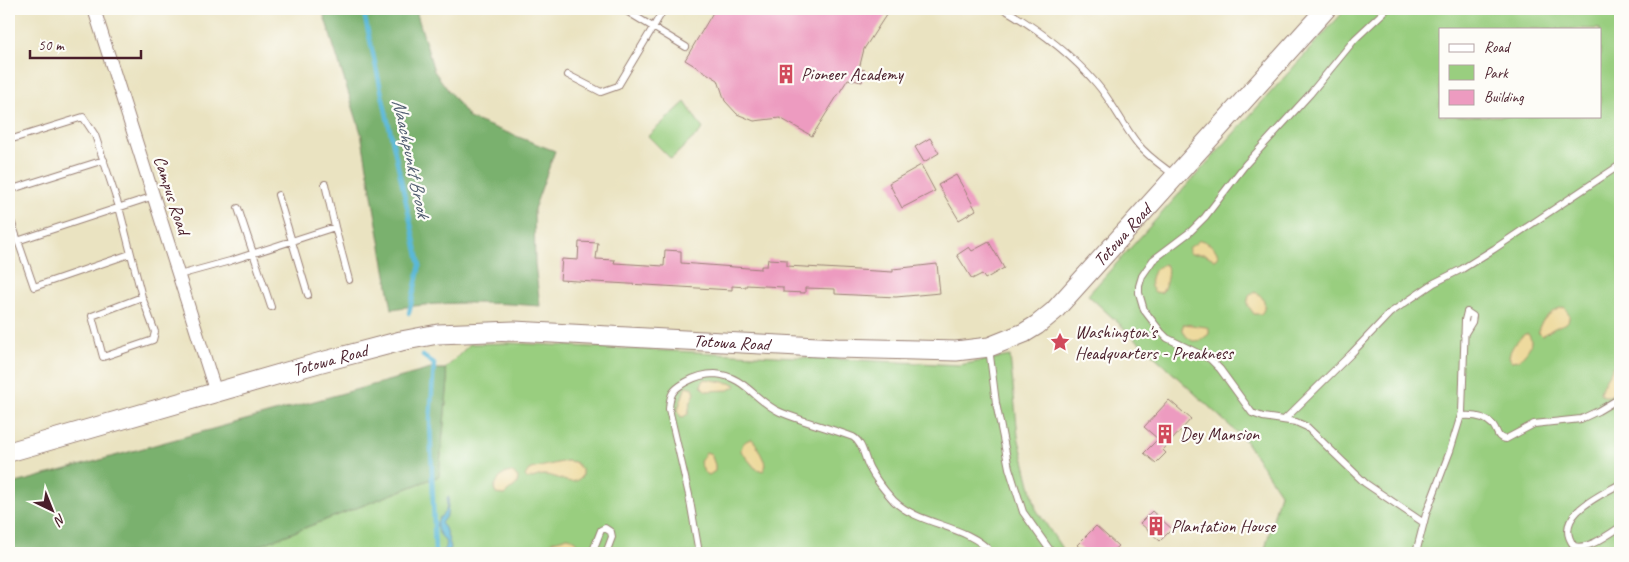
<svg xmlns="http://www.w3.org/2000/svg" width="1629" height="562" font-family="Caveat,sans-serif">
<rect width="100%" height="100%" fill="#fdfcf7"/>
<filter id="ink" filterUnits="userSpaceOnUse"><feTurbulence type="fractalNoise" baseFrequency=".02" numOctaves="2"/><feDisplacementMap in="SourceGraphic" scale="10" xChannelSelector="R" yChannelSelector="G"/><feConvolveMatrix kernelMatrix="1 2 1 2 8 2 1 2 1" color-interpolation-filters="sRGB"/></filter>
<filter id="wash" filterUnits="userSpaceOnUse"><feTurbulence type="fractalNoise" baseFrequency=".0096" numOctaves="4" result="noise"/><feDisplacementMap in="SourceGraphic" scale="20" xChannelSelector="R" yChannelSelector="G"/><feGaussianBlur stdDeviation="1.12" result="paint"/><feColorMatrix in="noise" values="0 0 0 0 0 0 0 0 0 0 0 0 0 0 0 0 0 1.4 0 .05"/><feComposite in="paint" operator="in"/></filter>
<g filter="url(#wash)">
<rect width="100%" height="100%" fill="#eae3c1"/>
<!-- green -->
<path fill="#99ce7f" stroke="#727655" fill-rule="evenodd" d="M1346,9H1620V553H1264L1280,493L1244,439L1088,295ZM1440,29H1600V116H1440Z
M685,102L703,129L671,159L648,136Z
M510,343L959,365L1010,356L1018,436L1036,509L1065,553H240L439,476L448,381L445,369L470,344Z"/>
<!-- forest -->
<path fill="#7ab16e" stroke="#62684c" d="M322,9H419L417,14L434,71L469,118L555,151L534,209L535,264L540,306C491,302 440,301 392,309L361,133Z
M431,369H445L448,381L439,476L240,553H9V485Z"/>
<!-- sand -->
<path fill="#eeda9e" stroke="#9c7c64" d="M1200,240C1209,242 1218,249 1218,258L1215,260L1205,254H1191L1189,253V248Z
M1164,264L1167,266C1169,271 1166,289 1161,293L1155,292L1151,287C1149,276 1154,269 1164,264Z
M1254,292C1264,295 1268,306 1261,314H1254L1247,304L1249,296Z
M1564,307L1569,314C1570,325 1564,323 1557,327C1552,329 1547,333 1542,336L1538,332C1539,321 1553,309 1564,307Z
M1184,324L1206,327L1209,329V334L1201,340L1193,341L1186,336L1182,328Z
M1525,334H1528C1536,344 1526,352 1519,360L1511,361L1509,356C1511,347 1518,339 1525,334Z
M1620,359V390L1609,396H1604L1600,393C1600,387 1615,363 1620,359Z
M706,379L735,384V387L728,390L706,391L701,386L703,380Z
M686,386L693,388L695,393L690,404L688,414L683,417L680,416L678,409Z
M752,439L756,444L766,465L763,471L755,468L741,451C741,445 745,440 752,439Z
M706,452L711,454L715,465V471L709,475L704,472L700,462Z
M566,461L575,462L582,470V476C571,489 559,475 544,475C539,475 534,478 528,479L525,476L528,471L531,469Z
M511,472L518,477L517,484L504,495L496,494L494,489C496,481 502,473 511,472Z
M567,537C575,537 579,546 579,553H547V545C552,540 560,540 567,537Z"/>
<!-- water -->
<path fill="#5ab8d8" stroke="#526c82" d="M449,497L447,515L441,523L445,528L451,547L447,553H443C450,537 440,540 437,528C435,519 443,516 446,510C447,507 447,501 447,498Z"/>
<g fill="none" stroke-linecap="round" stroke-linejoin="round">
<!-- stream -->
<path stroke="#5ab8d8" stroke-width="4.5" d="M363,9L420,265L409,313
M423,356L434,364L430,420L435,553"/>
</g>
<g id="blocks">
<!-- building -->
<path fill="#ed9bc0" d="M715,9H890L864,49L859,69L865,70L862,82L848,79L812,136L780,118L754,121L737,114L725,101L718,80L685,60Z
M930,138L939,153L924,162L915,147Z
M921,165L935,191L902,208L889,183Z
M956,175L976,210L959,220L938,185Z
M579,242L598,243L596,259L615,260L614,263L664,266L665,250L681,251V263L761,269V266H767L768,259L787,260V266L893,272V269L937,264L940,293L896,297L835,294V289L805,288V293L783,292V287L746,285V287L732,286V290L560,280L562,259L578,260Z
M989,242L1004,268L985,279L982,274L972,279L957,255L969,247L972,251Z
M1169,400L1191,419L1163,450L1166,453L1156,463L1144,453L1158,439L1144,427Z
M1152,511L1172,529L1160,541L1140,523Z
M1096,526L1118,546L1110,553H1086L1077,545Z"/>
</g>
</g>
<g filter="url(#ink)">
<use href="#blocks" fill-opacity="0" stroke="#9a8176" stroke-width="1"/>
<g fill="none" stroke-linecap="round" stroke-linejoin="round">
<defs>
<path id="lane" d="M623,9L686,47
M1004,9C1038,29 1070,53 1096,83C1112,101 1122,124 1137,143C1147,156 1161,165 1174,175
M1387,9L1355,39L1310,94L1245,165L1205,217L1190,232L1153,260L1142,276L1139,286V293L1144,310L1161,332L1167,338L1210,359L1220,369L1252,413L1263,417L1296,422L1307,427L1365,483L1424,523
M568,75L601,92L618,86L664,9
M9,140L83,117L95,135L119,207L142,297L155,332L153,340L103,357L92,316L142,297
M325,184L335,227L349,280
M9,190L104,160
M278,195L308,295
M238,208L271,307
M9,215L34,287L130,254
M17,241L154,196
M179,275L230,261L335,227
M989,348L996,403L1009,468L1023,512L1052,553
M1461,416C1471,415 1485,416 1493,425C1498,431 1496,438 1506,439L1534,424L1581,419L1598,411L1620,398
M1284,420L1350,355L1390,313L1434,283L1462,269L1494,249L1620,165
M1620,484C1601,495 1551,516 1574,546C1588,550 1608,535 1620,527
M592,553L601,530L605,528L611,532L612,537L606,553
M699,553L689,495L669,409C670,394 672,390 686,382C695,377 704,374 715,374C745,376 755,401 780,412C804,422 829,428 853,437C863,443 864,457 869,467C875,479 885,491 894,501C920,526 966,524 992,553
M1416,553L1426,514L1450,451L1462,412L1465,320L1467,312L1473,316L1472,322L1464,335"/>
<path id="street" d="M94,9L216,393"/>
<g id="secondary">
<path id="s1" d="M9,452L318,363L401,341L438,334L514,331L837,348L956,351L989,347L1024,333L1037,325L1054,311L1326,9"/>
</g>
</defs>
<!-- lane casing -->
<use href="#lane" stroke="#9a8176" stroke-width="8"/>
<!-- street casing -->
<use href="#street" stroke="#9a8176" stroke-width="14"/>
<!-- secondary casing -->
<use href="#secondary" stroke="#9a8176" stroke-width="21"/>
<!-- lane -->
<use href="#lane" stroke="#fff" stroke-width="6"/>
<!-- street -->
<use href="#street" stroke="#fff" stroke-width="12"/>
<!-- secondary -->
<use href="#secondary" stroke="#fff" stroke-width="19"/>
</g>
</g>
<!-- icons -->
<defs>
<symbol id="building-bare" viewBox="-9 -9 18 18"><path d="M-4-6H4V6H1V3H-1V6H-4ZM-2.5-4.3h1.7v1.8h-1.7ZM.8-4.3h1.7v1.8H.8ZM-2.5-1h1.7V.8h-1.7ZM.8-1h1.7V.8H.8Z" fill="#d1495b" stroke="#fdfcf7" stroke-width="2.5" paint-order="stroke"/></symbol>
<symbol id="sight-bare" viewBox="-9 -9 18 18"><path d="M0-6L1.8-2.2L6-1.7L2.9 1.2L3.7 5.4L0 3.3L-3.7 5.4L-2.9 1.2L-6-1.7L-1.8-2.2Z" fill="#d1495b" stroke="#fdfcf7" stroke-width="2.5" paint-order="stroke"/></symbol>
</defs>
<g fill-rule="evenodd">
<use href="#building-bare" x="772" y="60" width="28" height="28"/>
<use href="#sight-bare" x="1046" y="328" width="28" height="28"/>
<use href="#building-bare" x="1151" y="420" width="28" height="28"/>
<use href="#building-bare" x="1142" y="512" width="28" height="28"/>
</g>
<g text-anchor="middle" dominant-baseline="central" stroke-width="4.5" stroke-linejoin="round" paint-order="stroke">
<!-- poi labels -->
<g font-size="18" fill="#4a1f2b" stroke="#fdfcf7" text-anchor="start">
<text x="801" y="74">Pioneer Academy</text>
<text x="1075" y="332">Washington's<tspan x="1075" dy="21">Headquarters - Preakness</tspan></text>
<text x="1180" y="434">Dey Mansion</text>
<text x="1171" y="526">Plantation House</text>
</g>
<!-- street labels -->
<g font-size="18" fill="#4a1f2b" stroke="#fdfcf7">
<text transform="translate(172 195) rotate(72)">Campus Road</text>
<text stroke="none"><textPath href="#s1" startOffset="1174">Totowa Road</textPath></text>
<text stroke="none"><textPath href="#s1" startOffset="739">Totowa Road</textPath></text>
<text stroke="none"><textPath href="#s1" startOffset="334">Totowa Road</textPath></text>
</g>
<!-- water labels -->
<g font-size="19" font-style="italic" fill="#505c70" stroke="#fdfcf7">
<text transform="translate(411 158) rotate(78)">Naachpunkt Brook</text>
</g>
</g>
<!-- margin -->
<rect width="1629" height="562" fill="none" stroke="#fdfcf7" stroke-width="30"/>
<!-- legend -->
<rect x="1439" y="28" width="162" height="90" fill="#fdfcf7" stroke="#b5a4a5"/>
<rect x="1449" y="44" width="25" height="8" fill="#ffffff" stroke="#b5a4a5"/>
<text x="1484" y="52" font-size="15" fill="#4a1f2b">Road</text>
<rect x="1449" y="65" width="25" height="15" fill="#99ce7f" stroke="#b5a4a5"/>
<text x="1484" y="78" font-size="15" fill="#4a1f2b">Park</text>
<rect x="1449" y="90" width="25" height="15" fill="#ed9bc0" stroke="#b5a4a5"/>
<text x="1484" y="102" font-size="15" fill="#4a1f2b">Building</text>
<!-- north arrow -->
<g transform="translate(52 510) rotate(137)" stroke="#fdfcf7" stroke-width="4" paint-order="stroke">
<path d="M0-4L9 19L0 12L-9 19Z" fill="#4a1f2b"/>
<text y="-8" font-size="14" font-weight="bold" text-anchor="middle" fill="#4a1f2b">N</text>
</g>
<!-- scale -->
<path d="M30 50v8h111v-8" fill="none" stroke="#4a1f2b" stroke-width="2.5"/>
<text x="38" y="50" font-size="15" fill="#4a1f2b" stroke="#fdfcf7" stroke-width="4" paint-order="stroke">50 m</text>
</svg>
